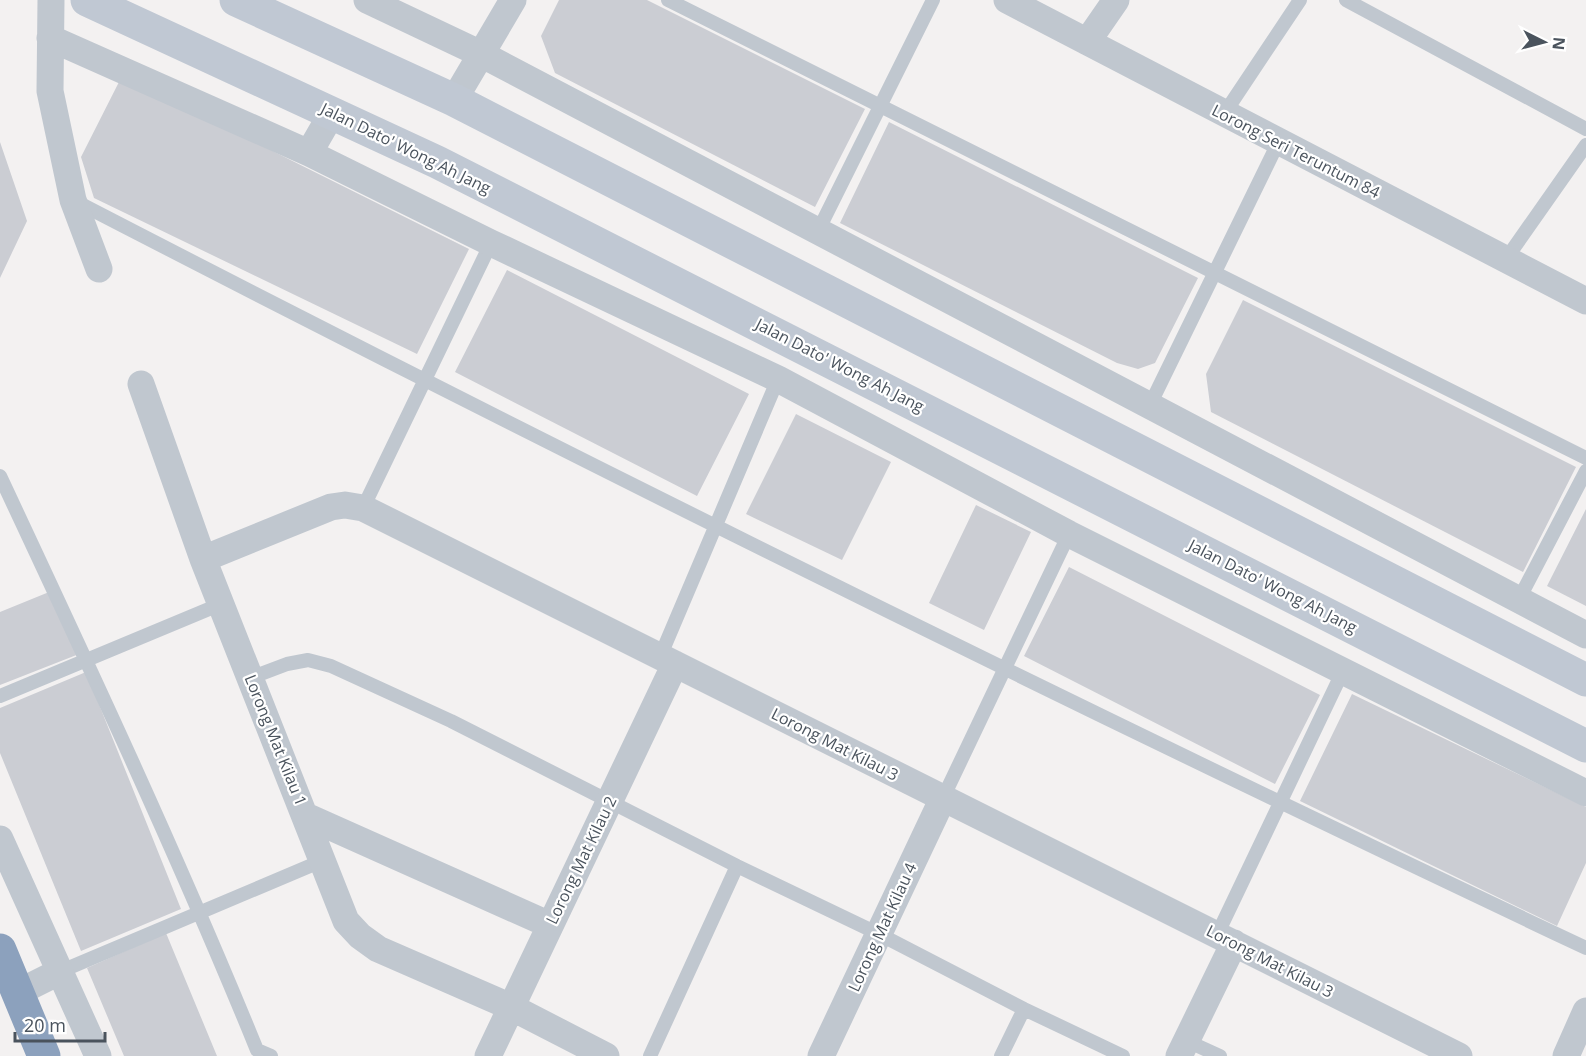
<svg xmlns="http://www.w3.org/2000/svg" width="1586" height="1056" font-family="'Open Sans',sans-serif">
<rect width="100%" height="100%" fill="#f3f1f1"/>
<!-- building -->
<path fill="#cbcdd3" d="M559,0H647L865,109L815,207L555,73L541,36Z
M122,76L469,249L417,354L94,198L81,157Z
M889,122L1198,278L1155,363L1138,369L1117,363L840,223Z
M0,142L27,221L0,278Z
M507,270L749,394L697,496L455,372Z
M1243,300L1576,467L1523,572L1211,412L1206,374Z
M796,414L891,462L842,560L746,514Z
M976,505L1031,532L984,630L929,603Z
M1586,509V606L1547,586Z
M1069,567L1320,695L1275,784L1024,656Z
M54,590L79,654L0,685V612Z
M86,672L181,909L81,951L0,753V708Z
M1352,694L1586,807V863L1557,926L1300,801Z
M166,933L217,1056H124L87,968Z"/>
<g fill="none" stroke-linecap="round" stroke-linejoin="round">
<!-- lane -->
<path stroke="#c0c7cf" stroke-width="14" d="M668,0L1586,458
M1346,0L1586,129
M1224,114L1300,0
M75,201C574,459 1078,708 1586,948
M818,231L933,0
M1506,259L1586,145
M1150,405L1279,141
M0,476C89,666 178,856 257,1050L271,1056
M363,508L491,243
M1518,601L1586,471
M660,657L778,379
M250,678L287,664L308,660L331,666L451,721L737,866L879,934L1024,1009L1123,1056
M0,696L221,604
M943,798L1069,534
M1217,935L1342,673
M59,972L324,860
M1187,1041L1220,1056
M650,1056L737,866
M1001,1056L1024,1009"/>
<!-- street -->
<path stroke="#c0c7cf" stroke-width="27" d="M51,0L50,91L73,200L99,269
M367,0L481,54L1586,635
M1007,0L1586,301
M50,38L309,153L491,243L778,379L1069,534L1586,793
M1087,42L1116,0
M454,100L513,0
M309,153L332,113
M141,384L203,559L346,921L360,936L378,949L511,1007L606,1056
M203,559L331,507L345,505L363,508L1459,1056
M306,816L550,925
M0,839L98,1056
M17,993L59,972
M488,1056L675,664
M821,1056L943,798
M1179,1056L1234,943
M1566,1056L1586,1011"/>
<!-- secondary -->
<path stroke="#c0c8d3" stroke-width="33" d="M87,0L437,162L1586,746
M236,0L454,100L1586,680"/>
<!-- highway -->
<path stroke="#8ca1bd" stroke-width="33" d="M0,950L44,1056"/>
</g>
<g text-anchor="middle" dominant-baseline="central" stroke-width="4.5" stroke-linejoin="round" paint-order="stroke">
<!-- street labels -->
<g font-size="16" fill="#4a535d" stroke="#fff">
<text transform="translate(406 148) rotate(26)">Jalan Dato' Wong Ah Jang</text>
<text transform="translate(1296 151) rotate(27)">Lorong Seri Teruntum 84</text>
<text transform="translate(840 365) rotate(27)">Jalan Dato' Wong Ah Jang</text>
<text transform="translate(1273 586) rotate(27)">Jalan Dato' Wong Ah Jang</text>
<text transform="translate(276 740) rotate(68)">Lorong Mat Kilau 1</text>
<text transform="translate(835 744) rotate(27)">Lorong Mat Kilau 3</text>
<text transform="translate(581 860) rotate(-64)">Lorong Mat Kilau 2</text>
<text transform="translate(882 927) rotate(-65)">Lorong Mat Kilau 4</text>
<text transform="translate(1270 961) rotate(27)">Lorong Mat Kilau 3</text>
</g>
</g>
<!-- north arrow -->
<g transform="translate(1544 42) rotate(96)" stroke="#ffffff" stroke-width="4.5" paint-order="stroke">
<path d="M0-4.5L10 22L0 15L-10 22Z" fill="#4a535d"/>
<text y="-9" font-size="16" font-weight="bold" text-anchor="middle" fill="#4a535d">N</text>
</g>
<!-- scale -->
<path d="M15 1032v9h90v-9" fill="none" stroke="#4a535d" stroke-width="3"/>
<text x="24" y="1032" font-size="18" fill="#4a535d" stroke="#ffffff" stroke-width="4.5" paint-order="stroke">20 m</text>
</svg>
